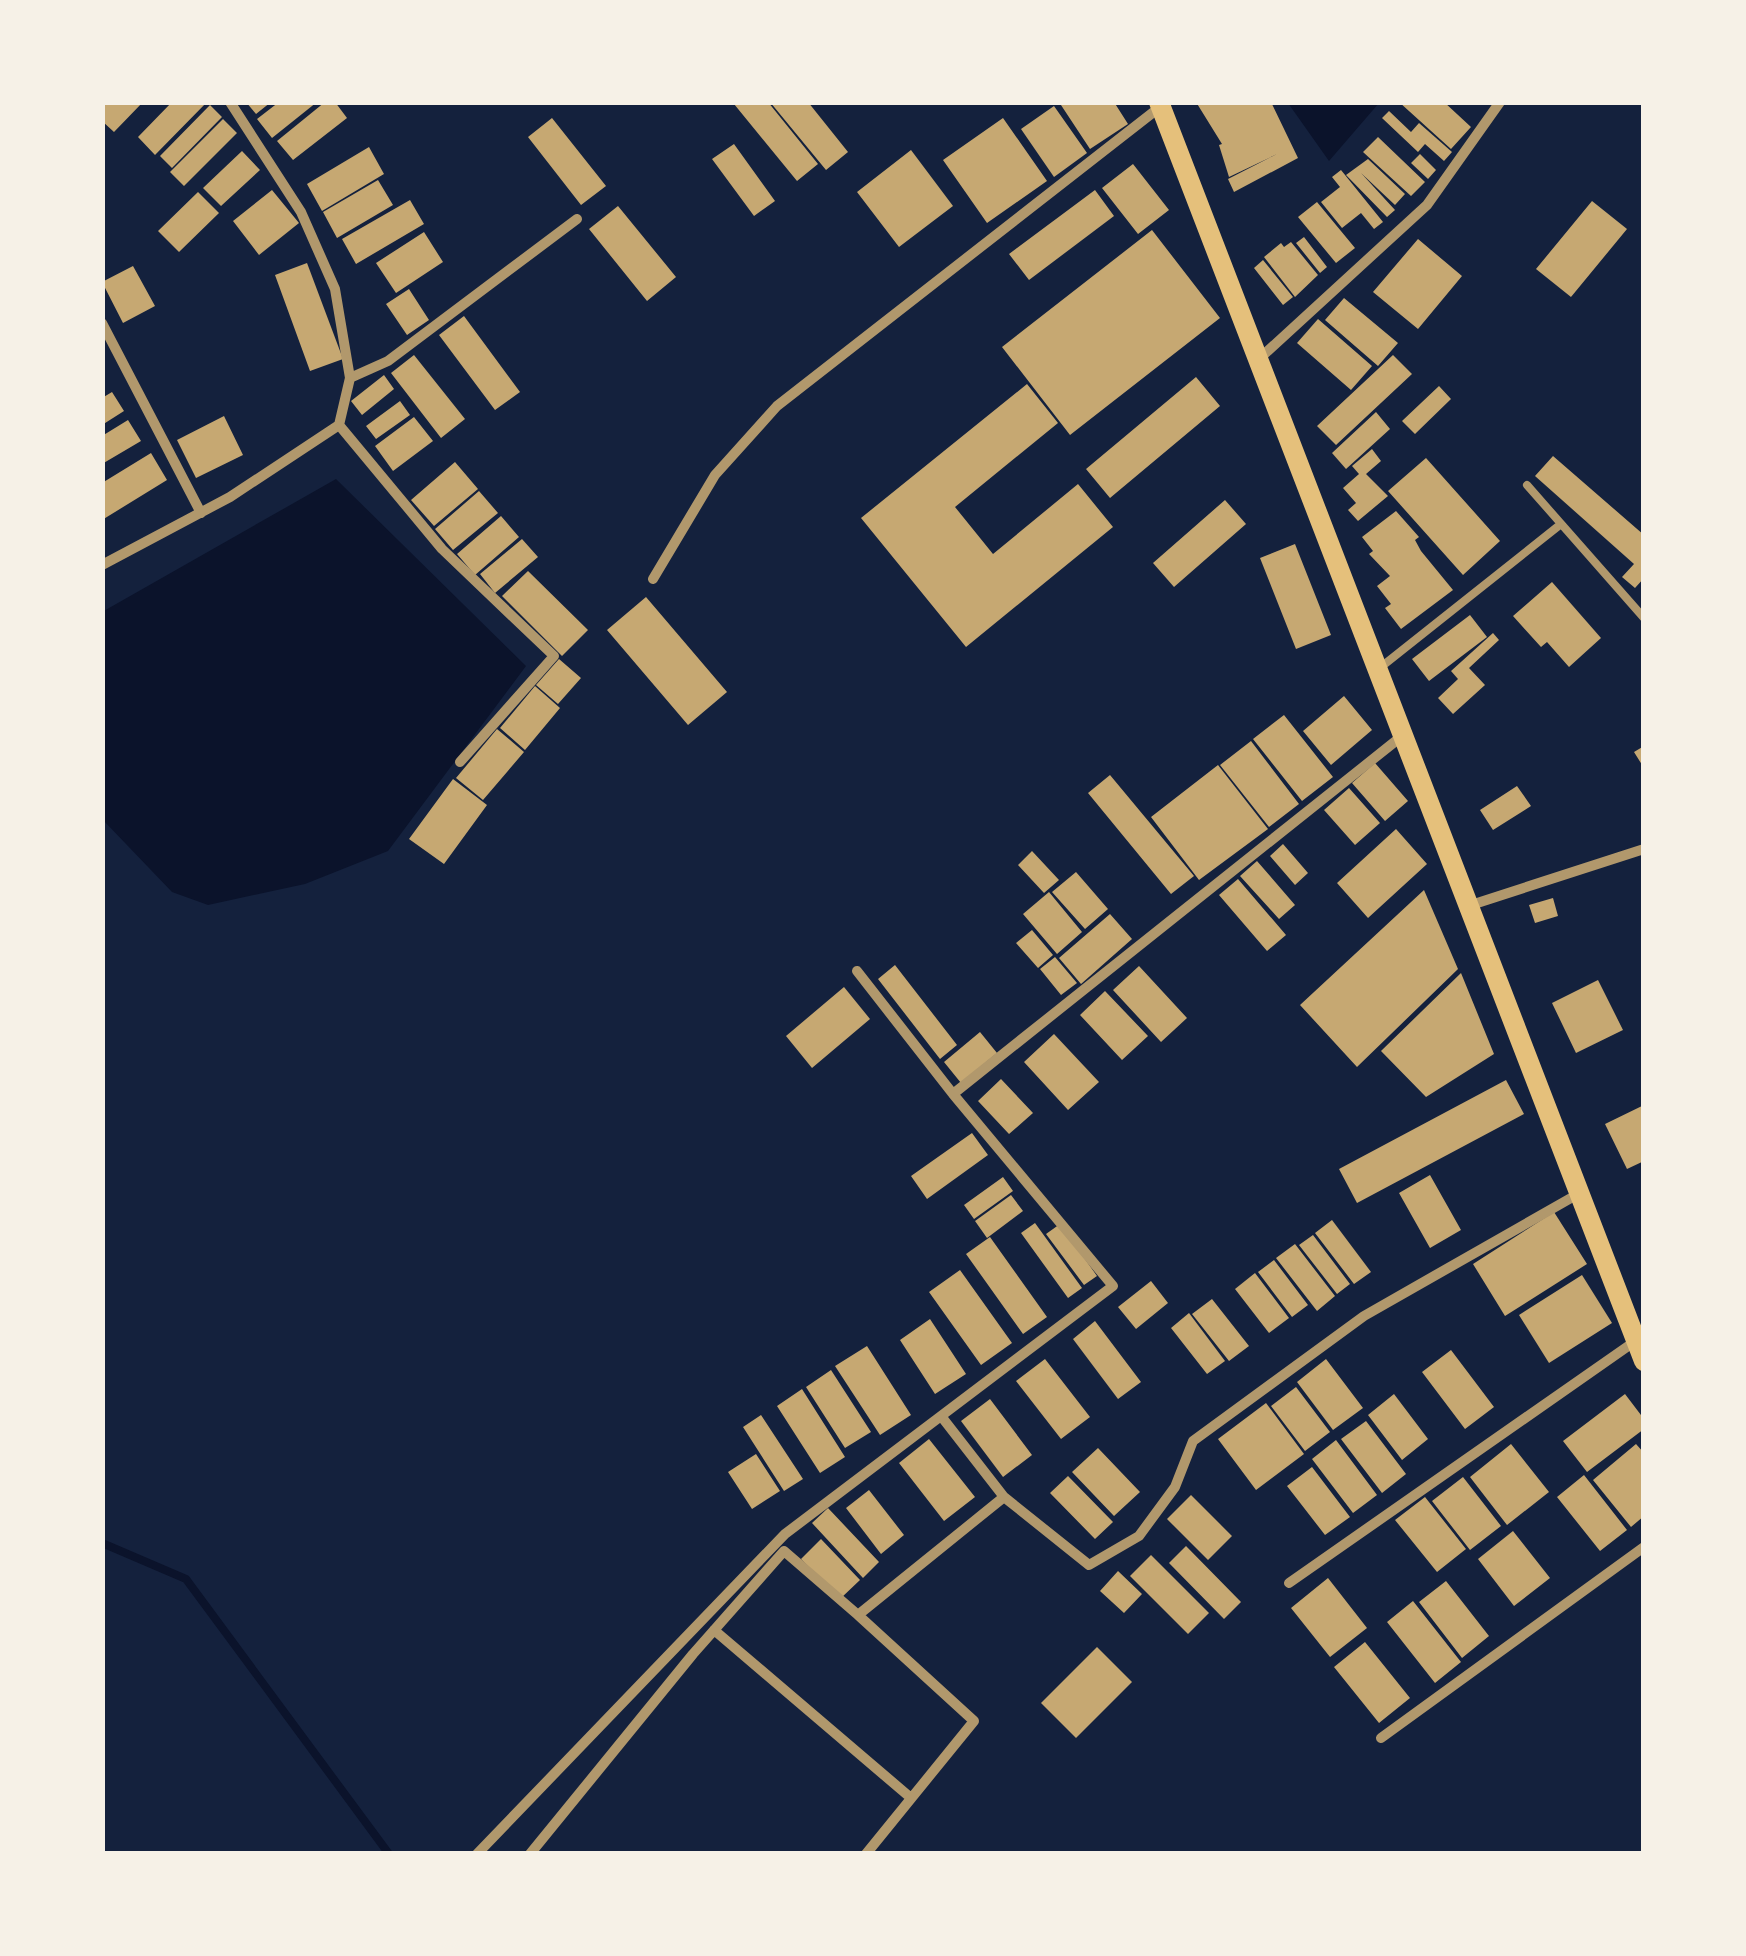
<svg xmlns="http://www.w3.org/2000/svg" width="1746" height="1956" font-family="'DejaVu Sans',sans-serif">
<rect width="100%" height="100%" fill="#14213d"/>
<!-- water -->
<path fill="#0b132b" d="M1288,103H1379L1329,161Z
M336,479L526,666L388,851L305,884L208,905L172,892L103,820L102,612Z"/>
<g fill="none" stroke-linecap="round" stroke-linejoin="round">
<!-- stream -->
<path stroke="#0b132b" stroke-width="8" d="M102,1543L186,1579L389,1854"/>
</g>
<!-- building -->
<path fill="#c6a872" d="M102,102H143L114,132L102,121Z
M172,102H207L155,155L138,137Z
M246,102H271L256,114Z
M279,102H317L272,138L257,119Z
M325,102H335L347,118L293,160L277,141Z
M736,102H768L818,164L797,181L734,104Z
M770,102H808L848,152L826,170Z
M1059,102H1114L1128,124L1090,149Z
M1196,102H1271L1298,158L1234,192L1228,179L1277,154L1229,177L1219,145L1222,144Z
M1399,102H1444L1471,127L1451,149Z
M210,105L222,117L172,168L160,156Z
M1054,106L1087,153L1054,177L1021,129Z
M1389,111L1411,132L1419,123L1452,152L1444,161L1425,144L1418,152L1382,118Z
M552,118L606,186L581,205L528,137Z
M1003,118L1047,181L987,223L943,160Z
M223,119L237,133L184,186L170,172Z
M1378,137L1425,182L1411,196L1363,152Z
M734,144L775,201L754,216L712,159Z
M369,147L384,174L322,211L307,184Z
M911,150L953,206L899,247L857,192Z
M242,151L260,170L221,206L203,188Z
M1420,154L1436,170L1428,179L1411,163Z
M1368,159L1405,194L1395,205L1361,173L1395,210L1387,217L1346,175Z
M1133,164L1169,210L1138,234L1102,188Z
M1341,170L1383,222L1374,229L1361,213L1342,228L1321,202L1340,187L1332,177Z
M378,180L393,205L337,238L323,212Z
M272,190L299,223L259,255L233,221Z
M1095,190L1114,216L1029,280L1009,254Z
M198,192L219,213L179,252L158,231Z
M410,200L424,224L356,264L342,239Z
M1592,201L1627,229L1571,297L1536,269Z
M1317,202L1355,248L1336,263L1298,217Z
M618,206L676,277L647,301L589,229Z
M1152,230L1220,318L1070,435L1002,347Z
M424,232L443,262L396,293L376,263Z
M1304,237L1327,267L1320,273L1296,243Z
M1418,239L1462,276L1418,329L1373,292Z
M1291,242L1318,275L1295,297L1264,257L1281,243L1284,247Z
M1263,260L1293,297L1283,305L1254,268Z
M307,263L343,359L310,371L275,275Z
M133,266L155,306L123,323L102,282Z
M409,289L429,320L407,335L386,304Z
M1344,298L1398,343L1378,366L1325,320Z
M464,316L520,392L495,410L439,335Z
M1318,319L1372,366L1351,390L1297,343Z
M414,355L465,419L441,438L391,373Z
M1393,355L1412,374L1336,445L1317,426Z
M384,375L394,389L362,415L351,401Z
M1196,377L1220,406L1110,498L1086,469Z
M1027,384L1058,423L955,507L993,554L1078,484L1113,527L966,647L861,518Z
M1439,386L1451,399L1415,434L1402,421Z
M112,392L124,411L102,425V398Z
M400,401L410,415L376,439L366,426Z
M1376,412L1390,429L1346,469L1332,453Z
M224,416L243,455L196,478L177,440Z
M414,417L433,441L393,471L375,446Z
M128,420L141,441L102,464V436Z
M1372,449L1381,461L1366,474L1388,496L1358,521L1348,510L1356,503L1343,488L1359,474L1352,466Z
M151,453L167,480L102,520V483Z
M1553,456L1644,535V578L1635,588L1622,577L1634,564L1535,476Z
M1426,458L1500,541L1463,575L1388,491Z
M455,462L478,489L434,526L411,500Z
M479,491L498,513L453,550L435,529Z
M1225,500L1246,524L1174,587L1153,563Z
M1396,511L1419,537L1415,540L1421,551L1453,590L1401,629L1385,608L1391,604L1377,586L1390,576L1369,554L1373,551L1362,537Z
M501,516L519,537L475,575L457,554Z
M522,539L538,557L495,593L480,574Z
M1295,544L1331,635L1296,649L1260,558Z
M528,571L588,630L562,656L502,596Z
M1552,582L1601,638L1569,667L1547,642L1541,647L1513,616Z
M646,597L727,692L688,725L607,630Z
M1470,615L1487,637L1429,681L1412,659Z
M1493,633L1499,640L1469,668L1485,685L1453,714L1438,698L1458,679L1451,671Z
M559,659L581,678L558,704L536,685Z
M535,686L560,708L525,750L500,728Z
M1344,696L1372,730L1331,765L1303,731Z
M1284,715L1333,777L1302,801L1253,739Z
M497,729L524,752L483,800L456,778Z
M1251,741L1299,804L1269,827L1220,765Z
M1644,746V768L1634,752Z
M1375,763L1408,801L1385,821L1352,783Z
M1218,765L1268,829L1199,880L1151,817Z
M1110,775L1194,876L1171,894L1088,793Z
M453,779L487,805L444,864L409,839Z
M1517,786L1531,806L1493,830L1480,810Z
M1349,788L1380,823L1355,845L1324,810Z
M1396,829L1427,864L1368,918L1337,883Z
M1283,844L1308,873L1295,885L1270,856Z
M1032,851L1059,880L1044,893L1018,865Z
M1257,861L1295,905L1279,919L1240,876Z
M1076,872L1108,909L1085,929L1052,892Z
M1238,879L1286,935L1267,951L1219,895Z
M1424,890L1458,969L1357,1067L1300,1005Z
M1049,892L1082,932L1057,954L1023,914Z
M1553,898L1558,916L1535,923L1529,905Z
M1110,914L1132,939L1081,984L1059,958Z
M1032,930L1053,955L1038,968L1016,943Z
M1055,957L1077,983L1061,995L1040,969Z
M895,965L957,1045L940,1059L878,979Z
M1139,966L1187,1018L1161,1042L1113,990Z
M1461,973L1494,1054L1426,1097L1381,1051Z
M1598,980L1623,1030L1576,1053L1552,1003Z
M844,987L870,1019L812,1068L786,1036Z
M1105,991L1148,1036L1122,1060L1080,1015Z
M980,1032L997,1053L961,1083L944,1062Z
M1054,1034L1099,1082L1068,1110L1024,1062Z
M1001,1079L1033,1113L1009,1134L978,1101Z
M1506,1080L1524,1114L1357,1203L1339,1169Z
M1644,1105V1161L1627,1169L1605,1124Z
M972,1133L988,1155L927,1199L911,1176Z
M1430,1175L1461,1230L1430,1248L1399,1193Z
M1003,1177L1013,1191L974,1219L964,1205Z
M1011,1195L1023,1211L987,1238L975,1221Z
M1554,1212L1587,1264L1505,1316L1473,1264Z
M1332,1220L1371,1272L1354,1284L1315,1233Z
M1035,1223L1082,1288L1068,1298L1021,1233Z
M1060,1224L1097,1276L1084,1285L1046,1234Z
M1313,1235L1350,1284L1337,1294L1299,1245Z
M990,1237L1047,1317L1023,1334L966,1254Z
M1295,1244L1335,1296L1317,1311L1276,1258Z
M1274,1260L1308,1305L1292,1317L1258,1272Z
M960,1270L1012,1343L981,1365L929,1292Z
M1255,1273L1289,1318L1269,1333L1235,1289Z
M1582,1275L1612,1323L1549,1363L1519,1315Z
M1151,1281L1168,1303L1136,1329L1118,1307Z
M1212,1299L1249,1346L1229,1361L1192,1314Z
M1189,1313L1225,1361L1207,1374L1171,1328Z
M930,1319L966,1374L935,1394L900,1340Z
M1095,1321L1141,1382L1118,1399L1073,1339Z
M867,1346L911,1415L880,1435L835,1366Z
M1451,1350L1494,1407L1465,1429L1422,1372Z
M1045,1359L1090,1417L1061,1439L1016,1381Z
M1326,1359L1363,1408L1333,1430L1297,1382Z
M831,1370L871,1432L845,1448L806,1387Z
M1296,1387L1330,1432L1305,1451L1271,1406Z
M802,1389L845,1457L820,1473L777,1406Z
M1394,1394L1428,1439L1402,1460L1368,1415Z
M1625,1394L1644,1419V1429L1587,1472L1563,1441Z
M990,1399L1032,1455L1003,1477L961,1421Z
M1266,1403L1304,1454L1256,1490L1218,1439Z
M761,1415L803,1479L784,1491L743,1427Z
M1366,1421L1406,1474L1382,1493L1341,1439Z
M929,1439L975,1497L944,1521L899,1463Z
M1336,1440L1377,1495L1353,1513L1312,1459Z
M1511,1444L1549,1492L1507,1525L1470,1477Z
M1636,1444L1644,1453V1516L1631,1527L1593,1480Z
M1098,1448L1140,1492L1114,1516L1072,1472Z
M756,1454L780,1491L752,1509L728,1472Z
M1312,1467L1350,1517L1325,1535L1287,1486Z
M1584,1475L1627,1530L1600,1551L1557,1497Z
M1068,1476L1113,1522L1095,1539L1050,1493Z
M1463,1477L1501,1526L1470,1550L1432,1501Z
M869,1490L904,1535L881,1554L846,1508Z
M1191,1495L1232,1536L1208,1560L1167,1519Z
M1425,1497L1466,1549L1437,1572L1395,1520Z
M828,1508L879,1562L863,1578L812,1523Z
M1513,1531L1550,1578L1514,1606L1478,1559Z
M821,1539L860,1580L840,1599L801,1559Z
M1186,1546L1241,1602L1224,1619L1169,1563Z
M1151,1555L1209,1613L1188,1634L1130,1576Z
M1118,1571L1142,1594L1124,1613L1100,1591Z
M1328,1578L1367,1628L1330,1657L1291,1608Z
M1446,1581L1489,1636L1462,1658L1419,1602Z
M1413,1601L1461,1662L1435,1683L1387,1622Z
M1365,1642L1410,1698L1379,1723L1334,1667Z
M1097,1647L1132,1682L1076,1738L1041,1703Z"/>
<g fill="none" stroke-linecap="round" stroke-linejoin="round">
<!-- service -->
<path stroke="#b1986c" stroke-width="8" d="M1527,485L1644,618
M1381,667L1561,524"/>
<!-- minor -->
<path stroke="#b1986c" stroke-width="10" d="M102,323L201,513
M1259,359L1427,205L1500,102
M350,378L388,361L577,219
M339,425L442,549L554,656L460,762
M102,565L230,497L339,425L350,378L335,289L301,212L230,102
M653,579L715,475L777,406L1160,107
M1468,906L1644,849
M953,1094L1402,736
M941,1416L1004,1497L1089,1565L1139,1536L1175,1487L1193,1441L1364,1316L1578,1194
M1289,1583L1634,1342
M858,1615L974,1721L866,1854
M714,1630L911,1798
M1381,1738L1644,1547
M477,1854L785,1534L1113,1286L953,1094L857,971
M530,1854L693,1654L784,1551L858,1615L1004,1497"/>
<!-- secondary -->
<path stroke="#e5c07b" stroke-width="20" d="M1159,102L1644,1361"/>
</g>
<!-- border -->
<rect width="1746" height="1956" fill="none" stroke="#f6f1e7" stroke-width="210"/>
</svg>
